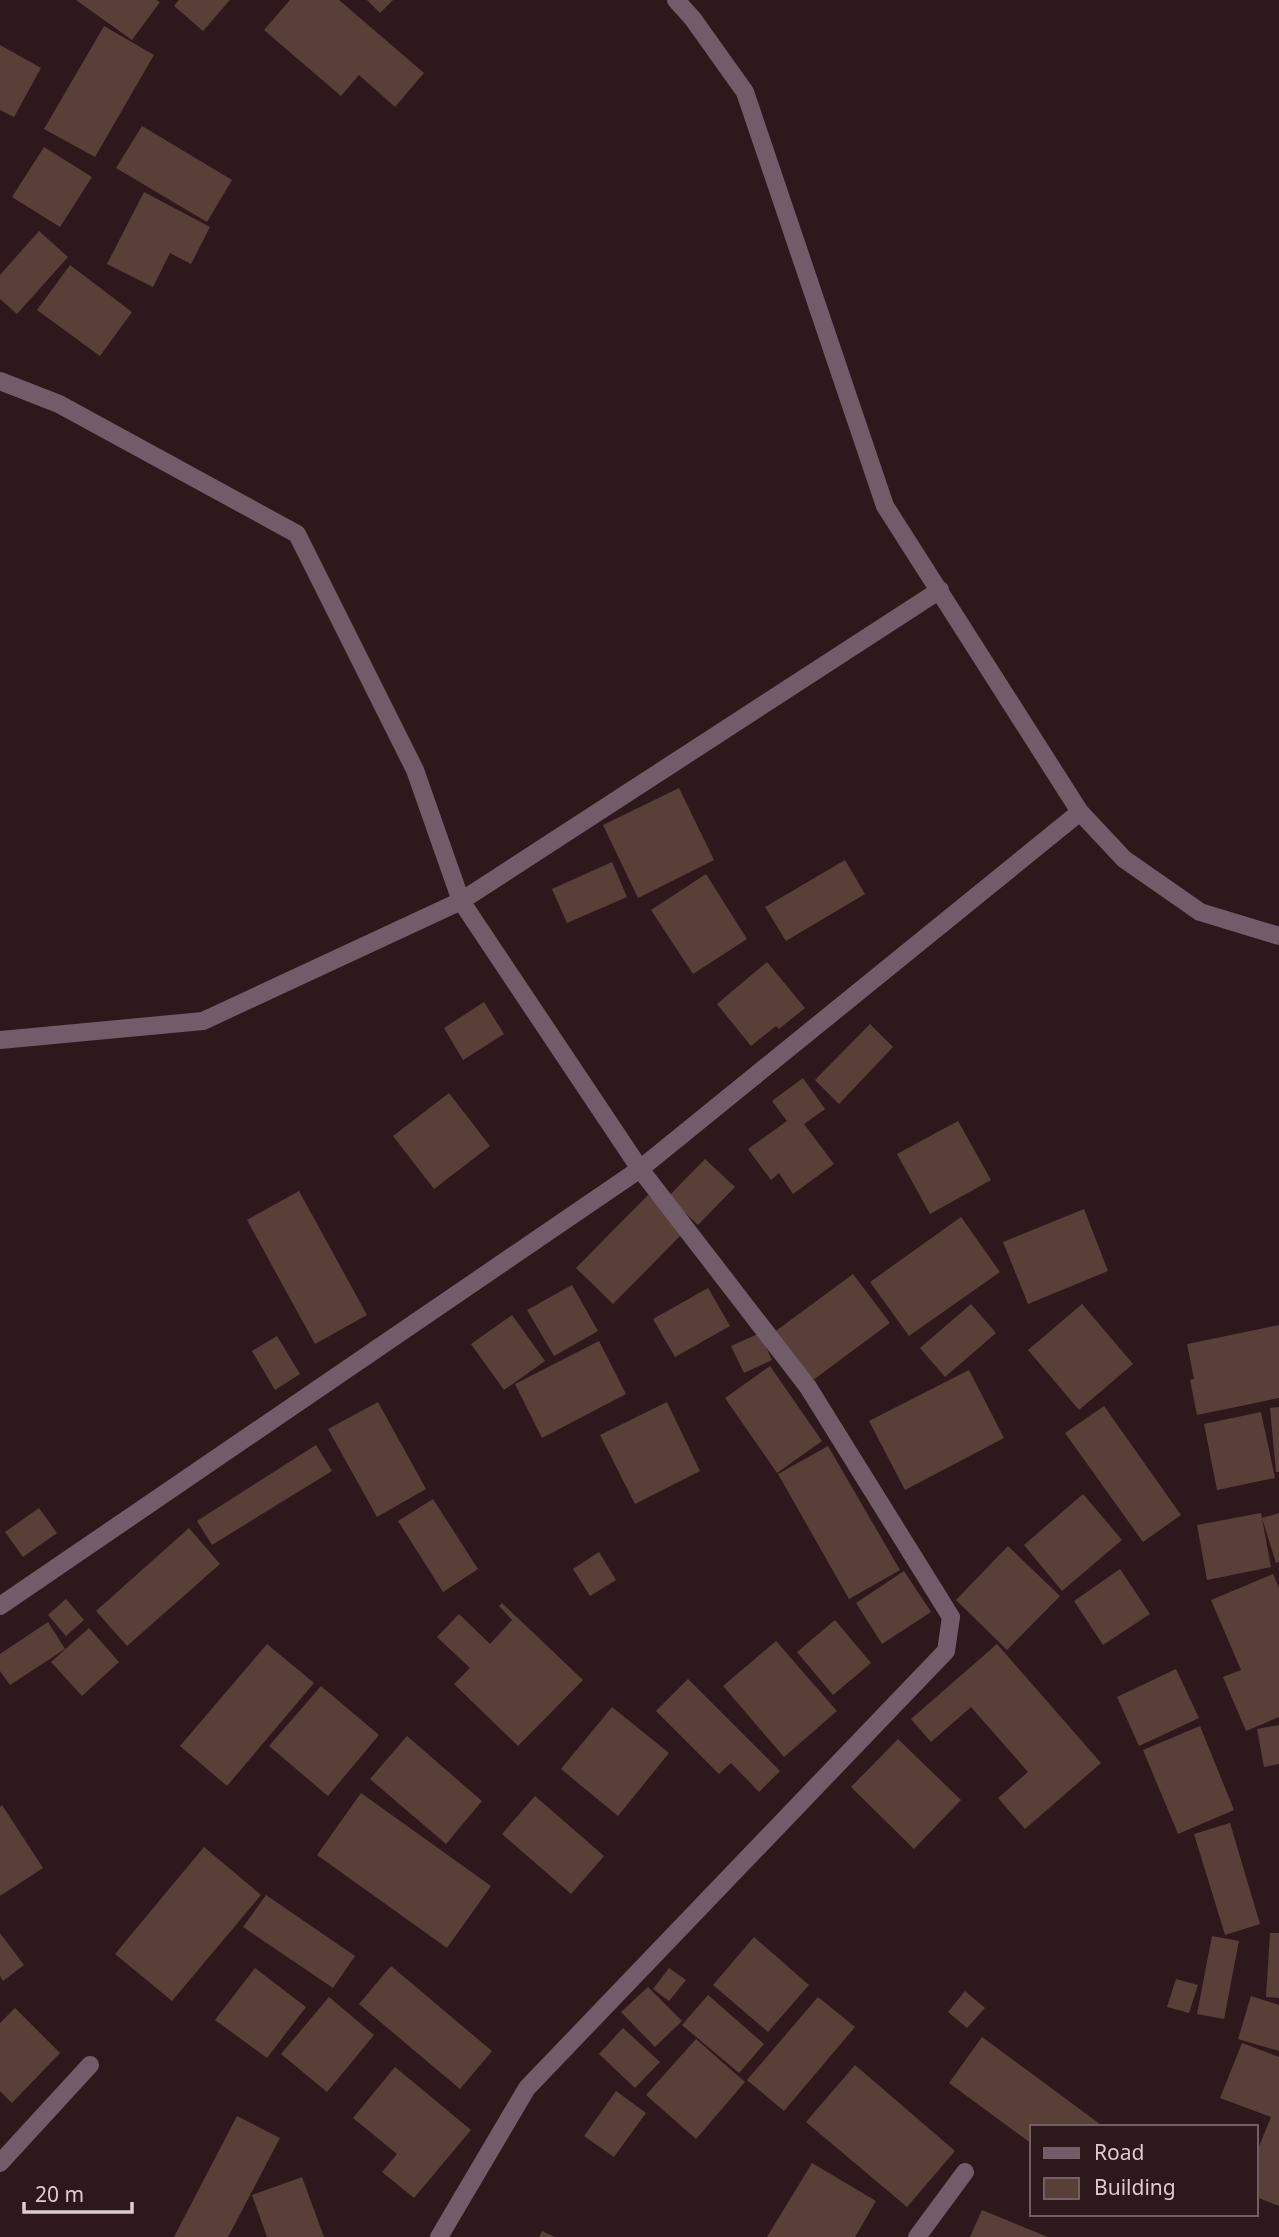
<svg xmlns="http://www.w3.org/2000/svg" width="1279" height="2237" font-family="'Noto Sans',sans-serif">
<rect width="100%" height="100%" fill="#2e181b"/>
<!-- building -->
<path fill="#584039" d="M76,0H156L160,2L132,40Z
M179,0H230L203,31L174,6Z
M290,0H339L424,73L395,107L359,75L341,96L264,30Z
M367,0H393L380,13Z
M104,26L154,55L95,157L44,129Z
M0,45L41,68L14,117L0,110Z
M142,126L232,180L207,222L116,168Z
M44,147L92,177L60,227L12,197Z
M144,192L210,227L191,264L170,253L153,287L107,264Z
M39,231L68,257L17,314L0,299V275Z
M70,265L132,312L100,356L37,310Z
M679,788L714,860L638,898L603,825Z
M845,860L865,894L786,941L765,907Z
M612,862L627,897L567,923L552,889Z
M706,874L747,939L693,974L651,910Z
M767,962L805,1008L779,1029L776,1026L751,1046L717,1004Z
M484,1002L504,1034L463,1060L444,1028Z
M870,1024L893,1047L839,1104L815,1080Z
M803,1078L825,1109L804,1124L834,1164L793,1194L779,1173L771,1180L748,1149L787,1121L772,1101Z
M449,1093L490,1146L434,1189L393,1136Z
M958,1121L991,1180L930,1214L897,1154Z
M705,1159L735,1187L698,1225L668,1197Z
M299,1191L367,1315L315,1344L247,1220Z
M648,1195L685,1231L613,1304L576,1268Z
M1084,1209L1108,1271L1028,1304L1003,1242Z
M961,1217L1000,1272L909,1336L870,1282Z
M853,1274L890,1323L809,1383L773,1333Z
M572,1285L598,1331L554,1356L527,1310Z
M708,1288L730,1326L675,1357L653,1319Z
M971,1304L996,1333L945,1377L920,1348Z
M1082,1304L1133,1364L1079,1410L1028,1350Z
M512,1315L545,1361L504,1390L471,1344Z
M1279,1325V1398L1197,1415L1190,1380L1194,1379L1187,1344Z
M760,1333L772,1360L744,1373L731,1346Z
M277,1336L300,1374L275,1390L252,1351Z
M599,1341L626,1394L542,1438L515,1384Z
M770,1366L822,1441L777,1473L725,1398Z
M969,1370L1004,1438L905,1490L869,1421Z
M378,1402L426,1489L377,1517L328,1429Z
M667,1402L700,1471L635,1504L600,1435Z
M1104,1406L1181,1515L1143,1542L1065,1433Z
M1279,1407V1472H1276L1270,1408Z
M1261,1412L1275,1478L1217,1490L1204,1424Z
M316,1445L332,1471L212,1545L197,1521Z
M828,1446L900,1570L849,1599L778,1474Z
M1083,1494L1122,1540L1062,1591L1024,1545Z
M433,1499L478,1569L443,1592L398,1521Z
M39,1508L57,1533L23,1557L5,1532Z
M1261,1513L1271,1567L1207,1580L1197,1525Z
M1279,1513V1562L1276,1563L1262,1518Z
M189,1528L220,1564L127,1646L96,1611Z
M1008,1546L1060,1596L1007,1650L956,1600Z
M599,1552L616,1580L590,1596L573,1569Z
M1120,1569L1150,1614L1103,1645L1074,1601Z
M904,1571L931,1612L882,1644L856,1603Z
M1273,1574L1279,1588V1717L1246,1731L1223,1677L1241,1670L1211,1600Z
M66,1599L84,1620L66,1636L48,1615Z
M502,1603L583,1680L518,1746L454,1684L470,1668L437,1637L459,1614L490,1644L512,1620L499,1606Z
M835,1620L871,1663L833,1695L797,1652Z
M48,1622L65,1649L10,1685L0,1671V1654Z
M89,1628L119,1662L82,1696L51,1662Z
M776,1641L837,1711L784,1757L723,1686Z
M267,1644L314,1683L227,1786L180,1746Z
M997,1644L1101,1763L1025,1829L998,1798L1028,1772L971,1707L931,1742L911,1719Z
M1176,1669L1199,1718L1139,1746L1117,1697Z
M688,1679L780,1771L759,1792L731,1763L719,1774L656,1711Z
M321,1686L379,1735L328,1796L269,1746Z
M612,1707L669,1753L618,1816L561,1769Z
M1279,1725V1764L1264,1767L1257,1729Z
M1200,1726L1234,1810L1178,1834L1143,1750Z
M407,1736L482,1801L446,1844L370,1779Z
M898,1739L961,1800L914,1849L851,1787Z
M361,1793L491,1886L447,1948L317,1855Z
M535,1796L604,1856L571,1894L502,1834Z
M2,1805L43,1868L0,1896V1807Z
M1230,1823L1260,1924L1225,1935L1194,1834Z
M204,1847L261,1895L172,2001L115,1954Z
M266,1895L355,1956L333,1988L243,1927Z
M0,1933L24,1965L3,1981L0,1976Z
M1270,1933H1279V1998L1266,1997Z
M1212,1936L1239,1941L1224,2019L1197,2014Z
M754,1937L809,1985L768,2032L713,1985Z
M391,1966L492,2051L460,2089L359,2004Z
M255,1968L306,2007L267,2058L215,2020Z
M669,1968L686,1980L669,2001L653,1989Z
M1176,1979L1198,1985L1189,2013L1167,2007Z
M648,1987L682,2021L655,2047L621,2012Z
M965,1991L985,2008L967,2028L948,2012Z
M708,1995L764,2044L739,2073L682,2025Z
M1251,1996L1279,2005V2051L1238,2039Z
M329,1997L374,2035L327,2092L281,2054Z
M818,1997L855,2027L784,2111L747,2080Z
M15,2008L60,2053L12,2103L0,2091V2023Z
M623,2028L660,2062L635,2088L599,2054Z
M982,2037L1104,2127H1032V2144L949,2083Z
M696,2039L745,2082L696,2139L646,2095Z
M1242,2043L1279,2057V2206L1256,2197V2154L1271,2117L1220,2098Z
M855,2065L955,2151L907,2207L806,2122Z
M395,2067L471,2130L414,2198L382,2172L397,2154L353,2118Z
M616,2091L646,2113L614,2157L584,2136Z
M237,2116L280,2138L228,2237H174Z
M812,2163L876,2201L855,2237H767Z
M302,2177L324,2237H267L252,2195Z
M982,2210L1048,2237H970Z
M542,2231L555,2237H539Z"/>
<g fill="none" stroke-linecap="round" stroke-linejoin="round">
<!-- minor -->
<path stroke="#735c6a" stroke-width="18" d="M676,0L693,19L745,92L885,506L1080,812L1124,859L1200,912L1279,936
M0,381L59,404L297,534L415,770L461,901L640,1169L808,1387L951,1617L946,1651L527,2088L439,2237
M0,1040L203,1021L461,901L940,590
M0,1606L640,1169L1080,812
M0,2163L90,2065
M917,2237L965,2172"/>
</g>
<!-- legend -->
<rect x="1030" y="2125" width="228" height="91" fill="#2e181b" stroke="#746063" stroke-width="2"/>
<rect x="1044" y="2148" width="35" height="10" fill="#735c6a" stroke="#746063" stroke-width="2"/>
<text x="1094" y="2160" font-size="21" fill="#ddccce">Road</text>
<rect x="1044" y="2178" width="35" height="21" fill="#584039" stroke="#746063" stroke-width="2"/>
<text x="1094" y="2195" font-size="21" fill="#ddccce">Building</text>
<!-- scale -->
<path d="M24 2202v10h108v-10" fill="none" stroke="#ddccce" stroke-width="3.5"/>
<text x="35" y="2202" font-size="21" fill="#ddccce" stroke="#2e181b" stroke-width="5" paint-order="stroke">20 m</text>
</svg>
